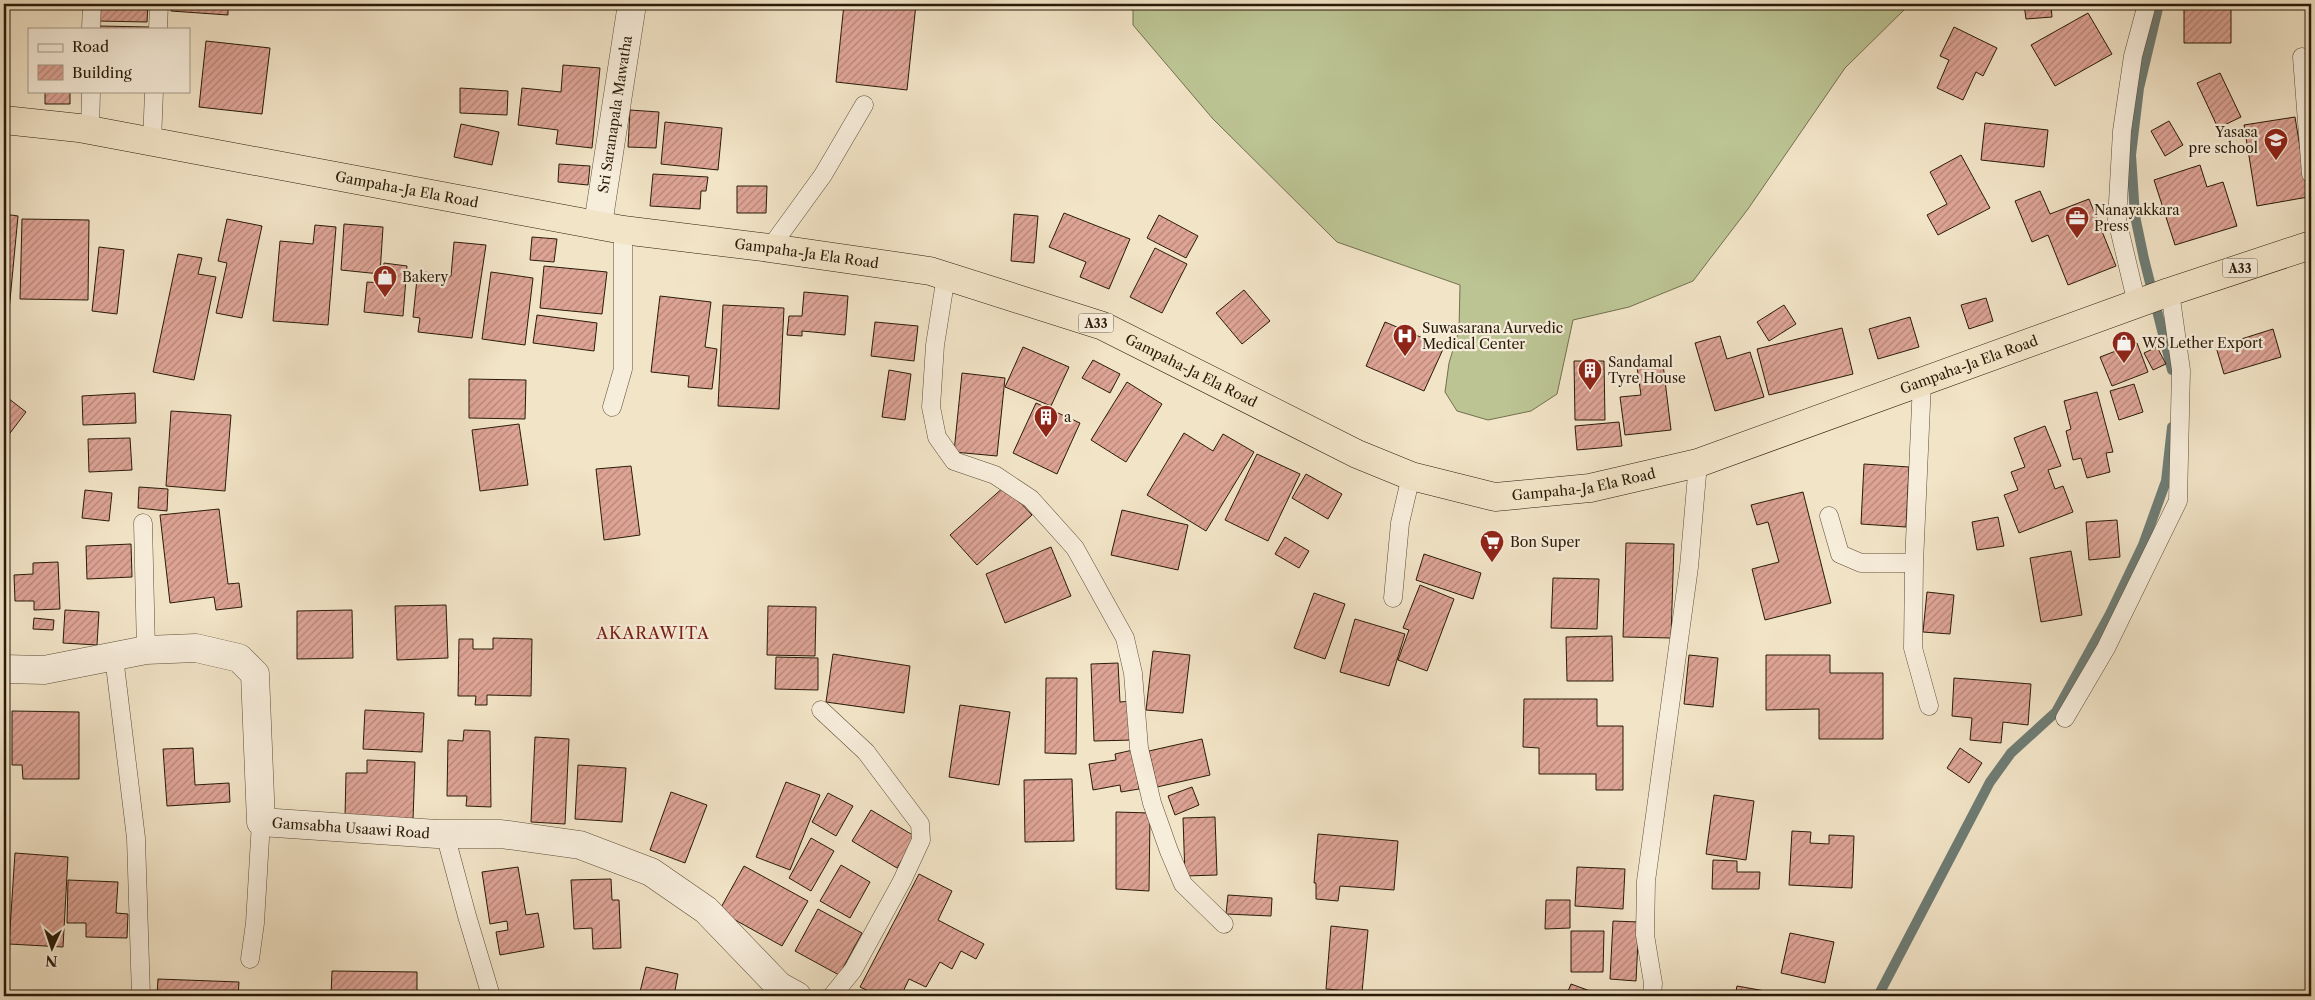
<svg xmlns="http://www.w3.org/2000/svg" width="2315" height="1000" font-family="'Libre Caslon Text',serif">
<defs>
<pattern id="building-hatch" width="6" height="6" patternUnits="userSpaceOnUse" patternTransform="scale(1.25)"><rect width="6" height="6" fill="#dea496"/><path d="M-1 1l2-2M0 6l6-6M5 7l2-2" fill="none" stroke="#b48578"/></pattern>
</defs>
<rect width="100%" height="100%" fill="#f2e4c7"/>
<filter id="stains"><feTurbulence type="fractalNoise" baseFrequency=".004" numOctaves="4"/><feColorMatrix values="0 0 0 0 .2 0 0 0 0 .09 0 0 0 0 .02 0 0 0 .5 -.17"/></filter>
<radialGradient id="worn" r=".72"><stop offset=".6" stop-color="#630" stop-opacity="0"/><stop offset="1" stop-color="#630" stop-opacity=".3"/></radialGradient>
<!-- grass -->
<path fill="#bcc494" stroke="#72704e" d="M1133,4H1910L1845,68L1748,209L1693,281L1629,307L1573,320L1557,394L1531,411L1488,420L1457,411L1445,392L1449,363L1459,330L1460,285L1337,242L1213,119L1133,25Z"/>
<g fill="none" stroke-linecap="round" stroke-linejoin="round">
<!-- stream -->
<path stroke="#6e7c74" stroke-width="10" d="M2159,4L2139,88L2131,155L2135,216L2144,259L2172,370
M1878,996L1990,782L2011,753L2056,712L2110,614L2143,545L2166,481L2172,427"/>
</g>
<!-- building -->
<path fill="url(#building-hatch)" stroke="#291b08" d="M98,4H148L147,22L97,21Z
M171,4H228V15L171,11Z
M703,4H742L741,9Z
M844,4H916L907,90L836,82Z
M2024,4H2069L2051,5L2052,17L2026,19Z
M2184,4H2231V43H2184Z
M2088,13L2112,54L2055,86L2031,45Z
M99,26L150,27V29H99Z
M1954,27L1997,48L1983,76L1976,72L1963,100L1937,88L1949,60L1940,56Z
M206,41L270,48L262,114L199,107Z
M563,65L600,68L592,148L556,144L558,130L518,125L522,88L561,92Z
M2220,73L2241,117L2218,128L2197,83Z
M460,88L508,91L507,115L460,113Z
M45,91H70V104H45Z
M630,110L659,112L656,148L628,147Z
M2295,117L2308,197L2257,206L2244,125Z
M2169,121L2183,145L2165,156L2151,131Z
M665,122L722,128L718,170L661,164Z
M1985,123L2048,130L2044,167L1981,160Z
M461,124L499,132L492,165L454,157Z
M1961,155L1990,208L1938,235L1927,215L1947,204L1930,172Z
M559,164L590,166L588,185L558,182Z
M2200,165L2207,187L2223,182L2237,226L2175,245L2154,180Z
M653,174L708,177L706,191H701L700,209L650,206Z
M737,186H767L766,213H737Z
M2040,191L2050,214L2089,199L2116,266L2068,285L2048,235L2032,242L2015,201Z
M1064,213L1130,239L1109,289L1080,277L1086,262L1049,247Z
M4,214L18,216L9,311L4,310Z
M1014,214L1038,216L1034,263L1011,261Z
M1159,215L1198,236L1186,258L1147,238Z
M22,219L89,220L88,300L20,299Z
M227,219L262,226L242,318L216,313L227,263L218,261Z
M344,224L383,227L380,274L341,270Z
M315,225L336,227L328,325L273,321L280,241L313,244Z
M532,237L557,239L554,262L530,260Z
M454,242L486,245L472,338L418,332L420,318L413,317L417,279L424,280L425,272L451,276Z
M99,247L124,250L117,314L92,311Z
M1155,248L1187,264L1162,313L1130,297Z
M178,254L202,258L198,274L216,277L194,380L153,372Z
M384,263L407,266L403,316L364,312L367,282L382,283Z
M544,266L607,272L602,314L540,308Z
M491,272L533,278L525,345L482,339Z
M1244,290L1270,321L1242,344L1216,313Z
M804,292L848,296L845,335L802,331V336L787,335L789,316H802Z
M660,296L711,302L705,347L717,349L712,389L688,387L689,376L651,372Z
M1986,298L1993,321L1969,329L1961,305Z
M723,305L784,308L779,409L718,406Z
M1784,305L1796,324L1769,341L1757,322Z
M537,315L597,323L594,351L533,343Z
M1910,317L1919,347L1878,359L1869,329Z
M875,322L918,326L914,361L871,356Z
M1385,322L1444,347L1424,391L1366,366Z
M1842,328L1853,374L1769,395L1757,349Z
M2273,329L2281,357L2224,374L2216,347Z
M1720,336L1727,359L1750,352L1764,397L1715,411L1695,343Z
M2137,343L2148,372L2112,386L2100,357Z
M1023,347L1069,367L1051,406L1005,387Z
M2157,347L2166,364L2153,370L2144,353Z
M1093,360L1120,374L1110,393L1082,378Z
M1574,361H1604L1605,420H1575Z
M1663,364L1671,430L1625,435L1620,397L1641,395L1637,367Z
M889,370L911,374L905,420L882,417Z
M962,373L1005,378L997,456L954,452Z
M469,379L526,380L525,419L469,418Z
M1127,382L1162,404L1126,462L1091,440Z
M2134,384L2143,412L2119,420L2110,391Z
M2097,392L2113,452L2106,453L2110,472L2087,478L2081,458L2073,460L2066,431L2071,429L2064,401Z
M135,393L136,423L83,425L82,396Z
M4,395L26,412L4,441Z
M1036,403L1080,423L1057,474L1013,453Z
M171,411L231,415L225,491L166,486Z
M1619,422L1622,446L1577,450L1575,426Z
M519,424L528,485L480,491L472,430Z
M2045,426L2061,466L2048,470L2055,489L2063,486L2073,512L2019,533L2004,495L2018,490L2011,472L2025,467L2014,438Z
M1184,433L1213,451L1223,434L1254,452L1206,531L1147,495Z
M130,438L132,470L89,472L88,439Z
M1257,454L1300,474L1268,541L1225,520Z
M1864,464L1909,467L1906,527L1861,524Z
M631,466L640,535L604,540L596,469Z
M1306,474L1342,494L1328,519L1292,498Z
M1005,486L1032,515L977,565L950,535Z
M139,487L168,489L167,511L138,508Z
M85,490L112,493L109,521L82,518Z
M1803,492L1831,603L1765,620L1752,569L1779,562L1768,522L1757,525L1751,505Z
M219,509L228,584L239,583L242,607L216,610L214,597L170,603L160,515Z
M1122,510L1188,525L1178,570L1111,555Z
M1998,517L2004,546L1977,550L1972,522Z
M2117,520L2120,557L2089,560L2086,522Z
M1285,537L1309,551L1299,568L1275,554Z
M1626,543L1674,544L1671,638L1623,637Z
M131,544L132,577L87,579L86,546Z
M1051,547L1071,596L1005,623L986,574Z
M2071,551L2082,615L2041,622L2030,558Z
M1424,554L1481,573L1473,599L1416,580Z
M58,562L60,609L34,610V601H15L14,575L33,574V563Z
M1553,578L1599,579L1597,629L1551,628Z
M1420,585L1454,599L1427,671L1398,660L1409,630L1403,628Z
M1927,592L1954,595L1950,634L1923,632Z
M1314,593L1345,604L1325,659L1294,648Z
M446,605L448,658L397,660L395,606Z
M768,606L816,607L815,656L767,655Z
M65,610L99,612L97,645L63,643Z
M352,610L353,658L297,659V611Z
M34,618L54,620L53,630L33,629Z
M1355,619L1405,634L1389,686L1340,672Z
M1612,636L1613,681H1567L1566,637Z
M493,638L532,639L531,696L487,695V705H475L476,696H458L459,639H473V649H493Z
M1153,651L1190,655L1183,713L1146,710Z
M833,654L910,666L904,713L826,702Z
M1689,655L1718,658L1713,707L1684,704Z
M1766,655H1830V673H1883V739H1819V709L1766,710Z
M776,657L818,658V690L775,689Z
M1118,663L1120,702L1133,701L1134,740L1094,741L1091,664Z
M1046,678H1077L1076,754L1045,753Z
M1954,678L2031,684L2028,725L2003,722L2001,743L1970,740L1972,718L1952,716Z
M1524,699H1597V726H1623V790H1596V774H1539V748L1523,747Z
M960,705L1010,712L999,785L949,777Z
M365,710L424,713L422,752L363,749Z
M12,711L79,712V779H23L22,765H12Z
M464,730L490,731L491,807L466,806L467,796H447L448,740L463,741Z
M535,737L569,739L565,824L531,822Z
M1202,739L1210,775L1157,787L1149,751Z
M193,748L195,785L229,783L230,802L167,806L163,749Z
M1960,748L1982,763L1969,783L1947,768Z
M1133,750L1139,789L1121,792L1120,785L1093,790L1089,764L1116,760L1115,754Z
M367,760L415,762L413,820L345,817L346,773H367Z
M578,765L626,768L622,822L575,819Z
M1072,779L1074,841L1025,842L1024,780Z
M786,782L820,795L790,870L756,857Z
M1192,787L1199,805L1175,815L1168,796Z
M671,792L707,805L685,863L650,850Z
M828,793L853,806L836,836L812,822Z
M1714,795L1754,801L1746,860L1706,854Z
M871,810L916,837L897,868L852,841Z
M1116,812L1150,813L1149,891L1116,889Z
M1215,817L1217,875L1185,876L1183,818Z
M1792,831L1811,832L1810,843L1829,844V835L1854,836L1852,888L1789,885Z
M1318,834L1398,841L1394,890L1340,886L1338,901L1316,899V883H1314Z
M811,838L834,851L811,891L789,878Z
M15,853L68,857L63,947L9,944Z
M1713,860L1737,861V872H1760L1759,889H1712Z
M841,865L870,882L850,918L820,901Z
M744,866L808,901L782,946L719,911Z
M518,867L526,915L538,913L544,947L500,955L496,932L508,930L507,921L490,924L482,872Z
M1577,867L1625,869L1623,909L1575,906Z
M919,874L952,891L938,920L984,944L976,959L961,951L952,969L940,962L926,987L909,979L901,996H879L860,987Z
M611,879L612,900H619L621,948L593,949L592,928L574,929L571,880Z
M68,880L118,882L116,913L128,914L127,938L86,937V923H67Z
M1228,895L1272,898L1271,916L1226,914Z
M1546,900H1570V928L1545,929Z
M818,909L862,933L839,975L795,951Z
M1613,921L1639,922L1636,981L1610,979Z
M1331,926L1368,930L1362,992L1326,989Z
M1571,931H1604L1603,972H1571Z
M1790,933L1834,942L1825,983L1781,973Z
M646,967L678,974L674,996H639Z
M332,971L417,972V996H331Z
M158,979L239,982L238,996H157Z
M1571,984L1604,996H1566Z
M1737,986L1771,992L1770,996H1735Z"/>
<g fill="none" stroke-linecap="round" stroke-linejoin="round">
<defs>
<path id="lane" d="M91,29L92,4
M158,29L159,4
M2302,57L2311,174
M90,131L91,91
M152,142L154,91
M770,248L823,175L864,105
M946,276L935,345L931,407L937,437L954,461L995,475L1031,499L1075,548L1125,638L1133,673L1139,748L1152,803L1169,851L1183,884L1224,924
M2137,304L2117,220L2122,131L2133,56L2147,4
M1922,382L1914,563L1913,648L1929,706
M612,407L623,369V230
M1829,516L1840,554L1861,563H1914
M143,523L146,650
M1393,598L1400,523L1411,476
M114,657L136,838L141,996
M821,710L866,752L920,824L921,840L902,881L853,970L832,996
M2065,718L2106,648L2178,501L2181,370L2170,292
M445,834L467,916L491,996
M250,959L255,923L261,822
M1652,996L1653,983L1645,935L1646,881L1689,567L1698,463"/>
<g id="street">
<path id="s1" d="M598,224L632,4"/>
<path id="s2" d="M4,669L44,670L146,650L196,648L239,658L255,674L261,822L437,834H501L580,845L651,872L706,910L779,986L797,996"/>
</g>
<g id="highway">
<path id="s3" d="M4,120L79,128L623,230L770,248L930,271L1103,326L1357,454L1411,476L1495,497L1590,488L1698,463L2169,292L2311,245"/>
</g>
</defs>
<!-- lane casing -->
<use href="#lane" stroke="#5b4d38" stroke-width="19"/>
<!-- street casing -->
<use href="#street" stroke="#5b4d38" stroke-width="29"/>
<!-- highway casing -->
<use href="#highway" stroke="#291b08" stroke-width="29"/>
<!-- lane -->
<use href="#lane" stroke="#f7eddb" stroke-width="18"/>
<!-- street -->
<use href="#street" stroke="#f7eddb" stroke-width="28"/>
<!-- highway -->
<use href="#highway" stroke="#f2e4c7" stroke-width="28"/>
</g>
<!-- icons -->
<defs>
<symbol id="school-pin" viewBox="-11 -11 22 30"><path d="M0 17L-7.5 6A9.5 9.5 0 1 1 7.5 6Z" fill="#8f2418" stroke="#f7eddb"/><path d="M0-5L7-2L0 1L-7-2ZM-4 1L0 2.5L4 1V4Q0 6-4 4Z" fill="#fff"/></symbol>
<symbol id="office-pin" viewBox="-11 -11 22 30"><path d="M0 17L-7.5 6A9.5 9.5 0 1 1 7.5 6Z" fill="#8f2418" stroke="#f7eddb"/><path d="M-6-3h4V-5.5h4V-3h4V5H-6ZM-1-4.5V-3h2v-1.5ZM-6 0V1H6V0Z" fill="#fff"/></symbol>
<symbol id="shop-pin" viewBox="-11 -11 22 30"><path d="M0 17L-7.5 6A9.5 9.5 0 1 1 7.5 6Z" fill="#8f2418" stroke="#f7eddb"/><path d="M-5-2.5h2.3a2.7 3.5 0 0 1 5.4 0H5L5.5 6h-11ZM-1.5-2.5h3a1.5 2.3 0 0 0-3 0Z" fill="#fff"/></symbol>
<symbol id="hospital-pin" viewBox="-11 -11 22 30"><path d="M0 17L-7.5 6A9.5 9.5 0 1 1 7.5 6Z" fill="#8f2418" stroke="#f7eddb"/><path d="M-5-5h3v3.5h4V-5h3V5h-3V1.5h-4V5h-3Z" fill="#fff"/></symbol>
<symbol id="building-pin" viewBox="-11 -11 22 30"><path d="M0 17L-7.5 6A9.5 9.5 0 1 1 7.5 6Z" fill="#8f2418" stroke="#f7eddb"/><path d="M-4-6H4V6H1V3H-1V6H-4ZM-2.5-4.3h1.7v1.8h-1.7ZM.8-4.3h1.7v1.8H.8ZM-2.5-1h1.7V.8h-1.7ZM.8-1h1.7V.8H.8Z" fill="#fff"/></symbol>
<symbol id="supermarket-pin" viewBox="-11 -11 22 30"><path d="M0 17L-7.5 6A9.5 9.5 0 1 1 7.5 6Z" fill="#8f2418" stroke="#f7eddb"/><path d="M-6-5.5h2.5l.6 2H6L4.5 2H-2.5L-4.4-4H-6ZM-1.5 3.2a1.3 1.3 0 1 0 .1 0ZM3 3.2a1.3 1.3 0 1 0 .1 0Z" fill="#fff"/></symbol>
</defs>
<g fill-rule="evenodd">
<use href="#school-pin" x="2262" y="126" width="28" height="38"/>
<use href="#office-pin" x="2063" y="204" width="28" height="38"/>
<use href="#shop-pin" x="371" y="263" width="28" height="38"/>
<use href="#hospital-pin" x="1391" y="322" width="28" height="38"/>
<use href="#shop-pin" x="2110" y="329" width="28" height="38"/>
<use href="#building-pin" x="1576" y="356" width="28" height="38"/>
<use href="#building-pin" x="1032" y="403" width="28" height="38"/>
<use href="#supermarket-pin" x="1478" y="528" width="28" height="38"/>
</g>
<g text-anchor="middle" dominant-baseline="central" stroke-width="4.5" stroke-linejoin="round" paint-order="stroke">
<!-- shield labels -->
<g fill="#f7eddb" stroke="#675a47" stroke-width="1">
<rect x="2222.5" y="258.5" width="35" height="19" rx="4"/>
<rect x="1078.5" y="313.5" width="35" height="19" rx="4"/>
</g>
<g font-size="12" font-weight="bold" fill="#291b08">
<text x="2240" y="268">A33</text>
<text x="1096" y="323">A33</text>
</g>
<!-- street labels -->
<g font-size="14" fill="#291b08" stroke="#f7eddb">
<text stroke="none"><textPath href="#s1" startOffset="111">Sri Saranapala Mawatha</textPath></text>
<text stroke="none"><textPath href="#s3" startOffset="409">Gampaha-Ja Ela Road</textPath></text>
<text stroke="none"><textPath href="#s3" startOffset="814">Gampaha-Ja Ela Road</textPath></text>
<text stroke="none"><textPath href="#s3" startOffset="2044">Gampaha-Ja Ela Road</textPath></text>
<text stroke="none"><textPath href="#s3" startOffset="1219">Gampaha-Ja Ela Road</textPath></text>
<text stroke="none"><textPath href="#s3" startOffset="1639">Gampaha-Ja Ela Road</textPath></text>
<text stroke="none"><textPath href="#s2" startOffset="499">Gamsabha Usaawi Road</textPath></text>
</g>
<!-- poi labels -->
<g font-size="14" fill="#291b08" stroke="#f7eddb" text-anchor="start">
<text x="2258" y="132" text-anchor="end">Yasasa<tspan x="2258" dy="16">pre school</tspan></text>
<text x="2094" y="210">Nanayakkara<tspan x="2094" dy="16">Press</tspan></text>
<text x="402" y="277">Bakery</text>
<text x="1422" y="328">Suwasarana Aurvedic<tspan x="1422" dy="16">Medical Center</tspan></text>
<text x="2142" y="343">WS Lether Export</text>
<text x="1608" y="362">Sandamal<tspan x="1608" dy="16">Tyre House</tspan></text>
<text x="1064" y="417">a</text>
<text x="1510" y="542">Bon Super</text>
</g>
<!-- quarter labels -->
<g font-size="16" letter-spacing="1" fill="#7a1f14" stroke="#f7eddb">
<text x="653" y="633">AKARAWITA</text>
</g>
</g>
<!-- margin -->
<rect width="2315" height="1000" fill="none" stroke="#f2e4c7" stroke-width="20"/>
<rect x="5" y="5" width="2305" height="990" fill="none" stroke="#291b08" stroke-width="2.5"/>
<rect x="10" y="10" width="2295" height="980" fill="none" stroke="#291b08"/>
<!-- legend -->
<rect x="28" y="28" width="162" height="65" fill="#f7eddb" stroke="#a59987"/>
<rect x="38" y="44" width="25" height="8" fill="#f7eddb" stroke="#a59987"/>
<text x="72" y="52" font-size="15" fill="#291b08">Road</text>
<rect x="38" y="65" width="25" height="15" fill="url(#building-hatch)" stroke="#a59987"/>
<text x="72" y="78" font-size="15" fill="#291b08">Building</text>
<!-- north arrow -->
<g transform="translate(52 948) rotate(183)" stroke="#f7eddb" stroke-width="4" paint-order="stroke">
<path d="M0-4L9 19L0 12L-9 19Z" fill="#291b08"/>
<text y="-8" font-size="14" font-weight="bold" text-anchor="middle" fill="#291b08">N</text>
</g>
<rect width="100%" height="100%" filter="url(#stains)"/>
<rect width="100%" height="100%" fill="url(#worn)"/>
</svg>
